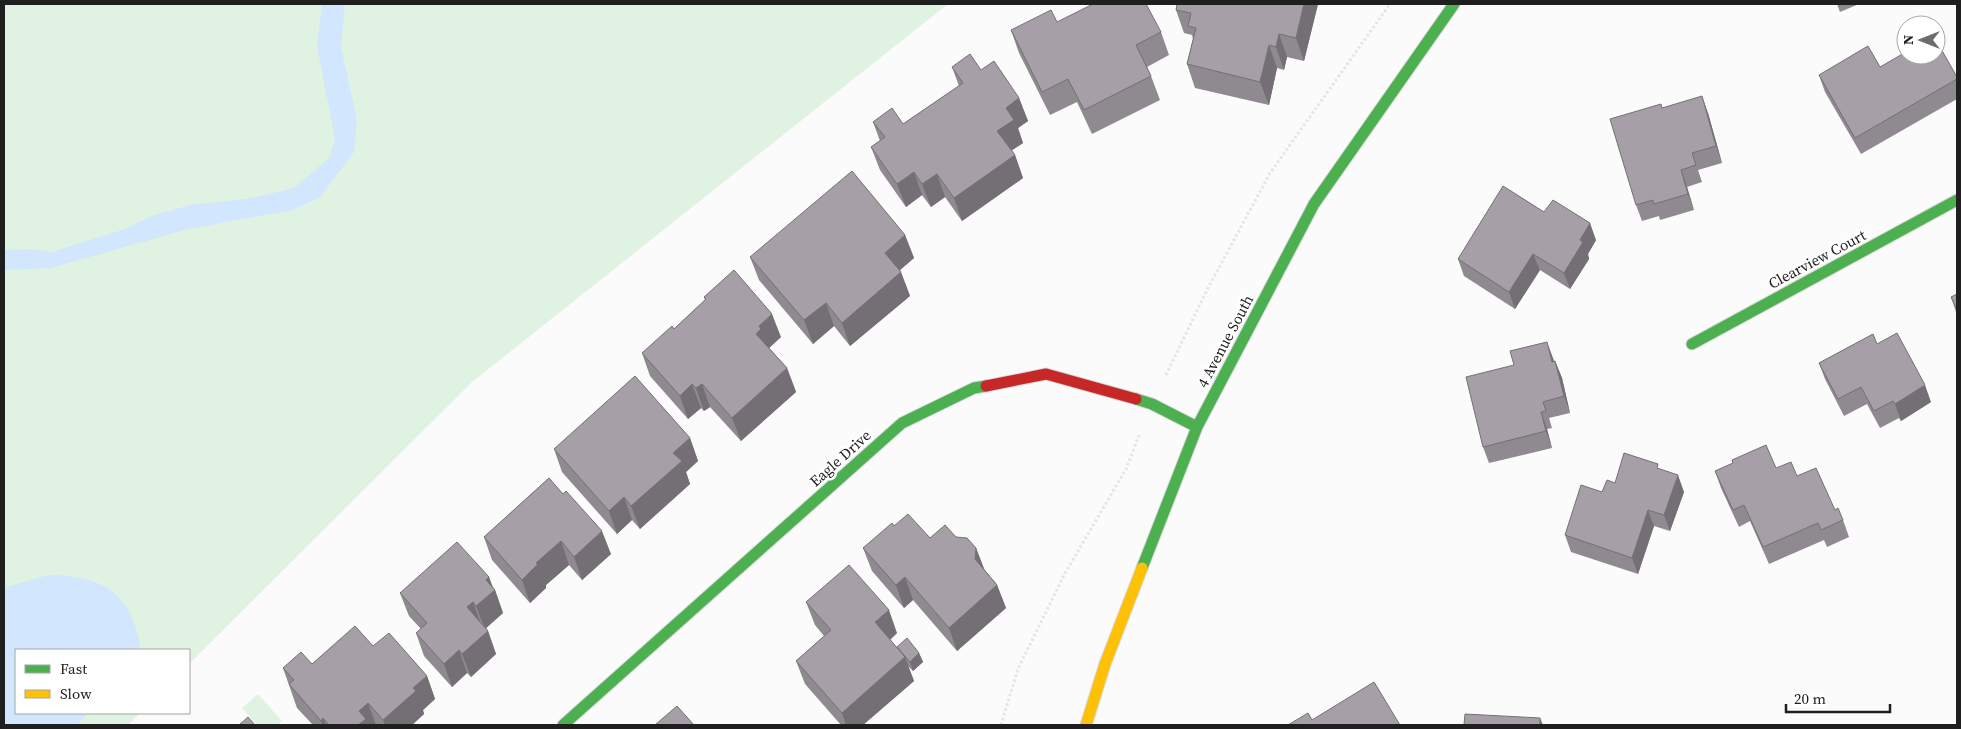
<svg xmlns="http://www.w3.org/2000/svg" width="1961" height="729" font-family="'Source Serif 4',serif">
<rect width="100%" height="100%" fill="#fbfbfb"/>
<!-- green -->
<path fill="#e0f2e1" d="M4,4H948L472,382L189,664V650H16V713H140L128,725H4Z
M258,694L282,721L277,725H257L242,708Z"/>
<!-- water -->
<path fill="#d2e7fd" d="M322,4H345L341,48L357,119L354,152L320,197L293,210L188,229L51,268L4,270V250L30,249L52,252L122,230L152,216L190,205L252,198L294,188L329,158L335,139L317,46Z
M48,575C100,575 132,592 140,646L139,650H16V713H88L77,725H4V588Z"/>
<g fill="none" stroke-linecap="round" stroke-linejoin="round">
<defs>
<path id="fast" d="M1692,344L1957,200
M1136,399L1152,404L1197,427
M1142,568L1197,427L1314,204L1454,4
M563,725L902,423L974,388L986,386"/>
<path id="slow" d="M1086,725L1105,664L1142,568"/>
<path id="jam" d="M986,386L1046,374L1136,399"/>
</defs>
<!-- fast casing -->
<use href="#fast" stroke="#d8d8d8" stroke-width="13"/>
<!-- slow casing -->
<use href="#slow" stroke="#d8d8d8" stroke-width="13"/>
<!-- jam casing -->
<use href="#jam" stroke="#d8d8d8" stroke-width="13"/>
<!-- path -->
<path stroke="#e5e5e5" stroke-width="3" stroke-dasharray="2.5 2.5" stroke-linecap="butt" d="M1166,375L1208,288L1270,173L1390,4
M1001,725L1018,669L1064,575L1126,469L1140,433"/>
<!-- fast -->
<use href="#fast" stroke="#4caf50" stroke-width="11"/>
<!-- slow -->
<use href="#slow" stroke="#ffc107" stroke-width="11"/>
<!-- jam -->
<use href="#jam" stroke="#c62828" stroke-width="11"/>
</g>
<!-- wall -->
<path fill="#8f8990" d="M1177,4H1318L1304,61L1287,57L1284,70L1277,68L1269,105L1195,88L1187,64L1193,39L1192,35L1184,33L1176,10Z
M1837,4H1859L1840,12Z
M1057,22L1161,32L1169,55L1147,67L1151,76L1160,100L1092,134L1077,102L1050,115L1019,53L1011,30Z
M952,67L981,70L1019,98L1028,121L1018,128L1023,143L1011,151L1015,155L1023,178L962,221L945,197L931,207L922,195L906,207L880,170L871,147L880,141L873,122L903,124L959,86Z
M1819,75L1957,77V99L1861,154L1825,92Z
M1663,108L1708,113L1722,163L1698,170L1702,182L1687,187L1694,210L1660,220L1659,216L1642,221L1636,205Z
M1544,212L1596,240L1588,254L1589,259L1570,289L1540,270L1515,309L1464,276L1458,259Z
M905,235L914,258L900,270L910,296L850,346L834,326L813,344L759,280L750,257Z
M1957,294V315L1951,297Z
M704,297L781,337L769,348L787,368L796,392L741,441L710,407L704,411L701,408L688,419L650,376L642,353L674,329L705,300Z
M1877,344L1931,402L1901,421L1899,418L1880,428L1867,404L1844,416L1825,379L1819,363Z
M1553,358L1554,362L1555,361L1562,378L1570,413L1549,418L1552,428L1547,429L1552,448L1489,463L1483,447Z
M690,438L698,461L686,472L690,484L640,529L632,520L617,534L562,472L554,449Z
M1776,468L1797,476L1835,510L1843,520L1849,537L1827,547L1824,540L1769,564L1750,521L1739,527L1721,488L1715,471Z
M1660,469L1684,492L1670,531L1654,526L1638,574L1571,552L1565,535L1602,492L1615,483Z
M549,478L611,554L582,580L569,565L546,585V588L530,603L492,560L484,537Z
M894,526L930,538L956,537L976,548L984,569L997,585L1006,608L957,651L913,600L904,608L872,571L863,548Z
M489,577L492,587L495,590L503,613L486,628L488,631L496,654L471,677L467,673L452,687L424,656L416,633L421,629L409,616L400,593Z
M806,602L897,633L890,640L897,648L919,653L923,662L913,671L908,666L914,681L863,725H841L805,684L796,661L824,636L815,625Z
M373,646L427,676L435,699L423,710L424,714L412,725H313L297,708L283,668L312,664Z"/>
<!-- shaded-wall -->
<path fill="#746f75" d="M1304,4H1318L1304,61L1296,38Z
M1279,34L1287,57L1284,70L1276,47Z
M1269,45L1277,68L1269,105L1260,82Z
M1702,96L1708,113L1722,163L1716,146Z
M1019,98L1028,121L1018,128L1023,143L1006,154L997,131L1006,108Z
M1015,155L1023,178L962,221L954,198Z
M1681,170L1687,187L1694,210L1688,194Z
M914,172L922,195L906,207L897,184Z
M937,174L945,197L931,207L922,184Z
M1590,223L1596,240L1588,254L1589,259L1570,289L1564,273L1580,240Z
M905,235L914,258L893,276L885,253Z
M1533,254L1540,270L1515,309L1509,292Z
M901,272L910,296L850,346L842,323Z
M826,303L834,326L813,344L804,320Z
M772,314L781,337L768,349L756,334L759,326Z
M1547,342L1553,358L1558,379L1552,362Z
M1555,361L1562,378L1570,413L1564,396Z
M787,368L796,392L741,441L732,418Z
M692,384L701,408L688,419L680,396Z
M702,384L710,407L704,411L696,388Z
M1925,385L1931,402L1901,421L1895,404Z
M1541,412L1547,429L1552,448L1546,431Z
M690,438L698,461L686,472L690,484L640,529L631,506L673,453Z
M1678,475L1684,492L1670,531L1664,515Z
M624,497L632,520L617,534L609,511Z
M1648,510L1654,526L1638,574L1632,558Z
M602,531L611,554L582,580L574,557Z
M561,541L569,565L546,585V588L530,603L522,580L536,563Z
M976,548L985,571L975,559Z
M489,577L494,590H495L503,613L485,629L476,606L486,580Z
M905,577L913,600L904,608L896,585Z
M997,585L1006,608L957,651L949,628Z
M473,602L481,625L467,607Z
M889,610L897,633L883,646L875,622Z
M488,631L496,654L471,677L462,654Z
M459,650L467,673L452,687L444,664Z
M919,653L923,662L913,671L910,662Z
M905,657L914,681L863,725H846L842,713Z
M427,676L435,699L423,710L424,714L412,725H385L383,720L413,688Z
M368,703L376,725H358L359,711Z
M323,718L326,725H323L321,721Z
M1540,718L1543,725H1540Z"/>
<!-- building -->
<path fill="#a69fa7" stroke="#746f75" d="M1093,4H1146L1161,32L1136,45L1151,76L1084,110L1068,79L1042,92L1011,30L1051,10L1057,22Z
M1177,4H1304L1296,38L1279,34L1276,47L1269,45L1260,82L1187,64L1196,28L1188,26L1191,13L1176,10Z
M1936,40L1957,77V79L1855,138L1819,75L1868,46L1880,67L1906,52V55H1936Z
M970,54L981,70L994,61L1019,98L1006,108L1014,120L997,131L1015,155L954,198L937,174L922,184L914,172L897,184L871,147L885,137L873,122L892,108L903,124L963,83L952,67Z
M1702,96L1716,146L1692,153L1696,165L1681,170L1688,194L1654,204L1653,200L1636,205L1610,119L1661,104L1662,108Z
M852,171L905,235L885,253L901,272L842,323L826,303L804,320L750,257Z
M1503,186L1544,212L1553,200L1590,223L1580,240L1583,242L1564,273L1533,254L1509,292L1458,259Z
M734,270L772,314L759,326L761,329L756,334L787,368L732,418L702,384L696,388L692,384L680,396L642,353L672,326L674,329L706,299L704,297Z
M1957,294V310L1951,297Z
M1897,333L1925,385L1895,404L1893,401L1874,411L1861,387L1838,399L1819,363L1873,334L1877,344Z
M1547,342L1552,362L1555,361L1564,396L1543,402L1546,411L1541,412L1546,431L1483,447L1466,377L1514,365L1510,351Z
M635,376L690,438L673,453L682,461L631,506L624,497L609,511L554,449Z
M1766,445L1776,468L1791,462L1797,476L1816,468L1835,510L1838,508L1843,520L1821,530L1818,523L1763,547L1744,505L1733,510L1715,471L1733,463L1732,460Z
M1624,453L1658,464L1657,468L1678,475L1664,515L1648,510L1632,558L1565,535L1581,485L1602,492L1607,480L1615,483Z
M549,478L563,494L566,491L602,531L574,557L561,541L536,563L538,564L522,580L484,537Z
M908,514L930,538L945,525L956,537L967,538L976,548L975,559L997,585L949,628L905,577L896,585L863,548L892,523L894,526Z
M457,542L489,577L486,580L495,590L476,606L473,602L467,607L488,631L462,654L459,650L444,664L416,633L427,623L400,593Z
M849,565L889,610L875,622L905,657L842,713L796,661L831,630L806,602Z
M355,626L373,646L389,633L427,676L413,688L416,691L383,720L368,703L359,711L366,719L358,725H329L323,718L321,721L289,684L294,680L283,668L301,652L312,664Z
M907,638L919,653L910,662L897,647Z
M1374,682L1400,725H1288L1308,713L1312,720Z
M677,706L694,725H655Z
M1465,714L1540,718V725H1464Z
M248,717L255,725H239Z"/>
<g text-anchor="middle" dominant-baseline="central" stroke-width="5" stroke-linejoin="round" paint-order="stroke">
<!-- street labels -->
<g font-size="15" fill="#1f1f20" stroke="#fff">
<text transform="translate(1817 259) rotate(-28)">Clearview Court</text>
<text transform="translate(1225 341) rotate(-62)">4 Avenue South</text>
<text transform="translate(840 458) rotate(-42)">Eagle Drive</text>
</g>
</g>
<!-- border -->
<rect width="1961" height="729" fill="none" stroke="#1f1f20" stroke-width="10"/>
<!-- legend -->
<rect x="15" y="649" width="175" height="65" fill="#ffffff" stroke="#a5a5a6"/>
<rect x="25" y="665" width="25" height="8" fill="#4caf50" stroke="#a5a5a6"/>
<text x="60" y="674" font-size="15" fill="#1f1f20">Fast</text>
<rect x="25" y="690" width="25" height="8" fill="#ffc107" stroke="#a5a5a6"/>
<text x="60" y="699" font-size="15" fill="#1f1f20">Slow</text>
<!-- north arrow -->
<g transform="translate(1921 40) rotate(270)"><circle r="24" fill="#ffffff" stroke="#a5a5a6"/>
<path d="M0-4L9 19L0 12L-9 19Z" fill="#6c6c6d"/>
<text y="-8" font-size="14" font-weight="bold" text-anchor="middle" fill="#1f1f20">N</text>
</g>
<!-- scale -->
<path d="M1786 704v8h104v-8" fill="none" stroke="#1f1f20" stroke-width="2.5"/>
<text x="1794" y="704" font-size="15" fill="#1f1f20" stroke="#ffffff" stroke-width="4" paint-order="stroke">20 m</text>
</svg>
